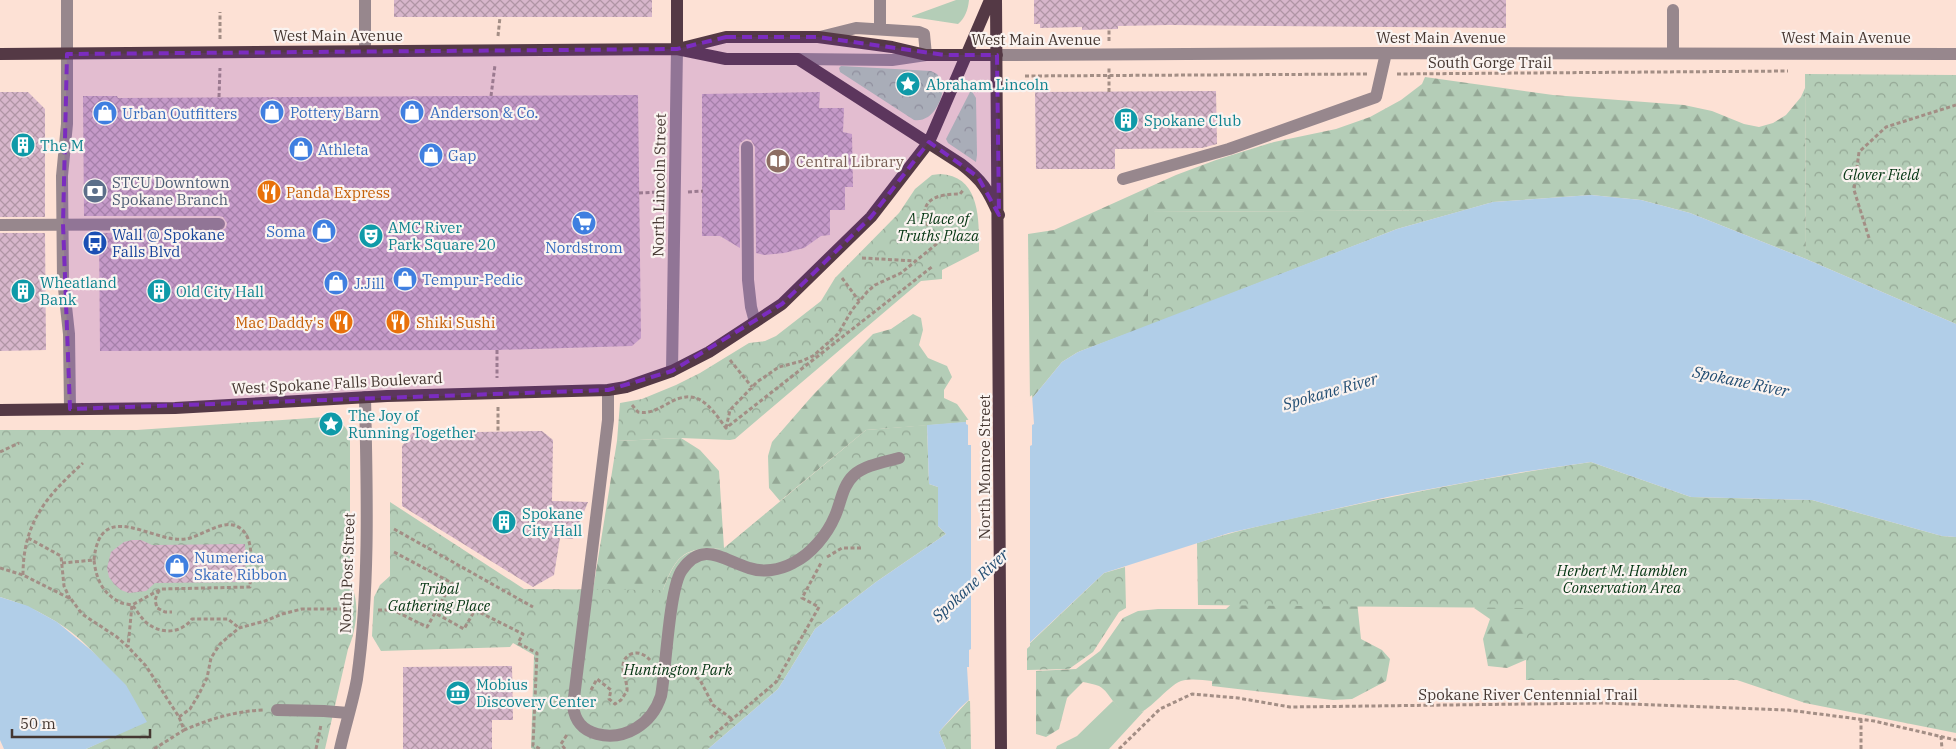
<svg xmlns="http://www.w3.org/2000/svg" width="1956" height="749" font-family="'IBM Plex Serif',serif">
<defs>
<pattern id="forest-firs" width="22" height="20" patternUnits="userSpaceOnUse" patternTransform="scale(1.25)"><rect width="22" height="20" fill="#b4cdb7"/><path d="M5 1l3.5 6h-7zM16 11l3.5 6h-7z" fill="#94a795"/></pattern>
<pattern id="park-crowns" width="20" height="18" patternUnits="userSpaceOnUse" patternTransform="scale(1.25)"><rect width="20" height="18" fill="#b4cdb7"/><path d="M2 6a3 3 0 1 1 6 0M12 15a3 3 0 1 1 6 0" fill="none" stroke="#94a795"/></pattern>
<pattern id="building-cross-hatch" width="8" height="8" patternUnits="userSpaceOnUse" patternTransform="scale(1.25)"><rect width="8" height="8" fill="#d7b6cb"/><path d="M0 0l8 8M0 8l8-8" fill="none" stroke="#b095a5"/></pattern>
</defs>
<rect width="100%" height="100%" fill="#fde1d5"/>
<!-- grass -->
<path fill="#b4cdb7" d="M956,0H969C968,10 965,18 958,24L912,17V16Z
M1113,701C1122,712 1131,716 1144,711L1109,749H1056L1057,746L1077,736Z"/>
<!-- forest -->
<path fill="url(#forest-firs)" d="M1425,77L1553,95L1684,105L1712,111L1744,124L1759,127L1773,123L1786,115L1801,97L1805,88L1806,259L1690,213L1641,200L1591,195L1493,202L1465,210L1148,212V326L1078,352L1062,362L1030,401L1028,234L1054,230L1176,175L1216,160L1274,142L1336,129L1370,117L1401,100L1422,84Z
M913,314L921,318L923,330L919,345L928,358L947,366L952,377L944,390V398L957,404L970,422L866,430L780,501L769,488L768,456L772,442L813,395L873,334L891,329Z
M681,438L700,450L719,471L724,548C685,548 677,552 663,590H593L617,441Z
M1241,595L1357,601L1361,639L1382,650L1390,659L1386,681L1352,699L1333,700L1212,686V681C1202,680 1191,678 1181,681C1166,687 1147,715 1134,714C1114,713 1112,693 1099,686C1094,684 1088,683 1083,682L1067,698L1059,729L1046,737L1036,734V671L1076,669L1100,651L1123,618L1138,611L1158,609H1226Z
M1491,595L1529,596L1535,656L1507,668L1488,666L1483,639L1490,619L1474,608Z"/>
<!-- park -->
<path fill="url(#park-crowns)" d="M841,66L931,71L937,74L943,83C944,100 932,123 914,120L840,72L839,68Z
M1805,74L1956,75V324L1806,259Z
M971,90L976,98L977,155L976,162L948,143L946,139Z
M940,174C981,176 979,221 979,251L942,270V279L921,281L735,439L730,440L681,438L617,441L620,403L642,399L676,385L700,373L749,343L765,341L776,336L821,301L835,278L899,213L915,189L932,175Z
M1465,210L1397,229L1148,326V212Z
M325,417C338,420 345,423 350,436V584C361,601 356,631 348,649L325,749H86L146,721C129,698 112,672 92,651C67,624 34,607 0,597V430H137Z
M927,425L929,484L938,487V526L946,534L876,582L815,629L778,689L708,749H533L531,748L534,655L513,643L510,647L381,651L372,636L374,597L380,585L390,576V502L524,589L663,590C678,552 684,549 724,548L866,430Z
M1591,462L1691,497L1812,500L1942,536L1956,537V733L1805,703L1737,680H1526V608L1198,605L1197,543C1238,530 1280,521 1322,512C1411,492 1500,475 1591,462Z
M1125,567L1126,608L1119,612L1093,652L1069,669L1027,670V646L1104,573Z
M970,699L971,749H946L939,732Z"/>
<!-- water -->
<path fill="#b1cee8" d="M1591,195L1641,200L1690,213L1806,259L1956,324V537L1942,536L1812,500L1691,497L1591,462L1522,472L1392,496L1229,533L1104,573L960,708L939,732L946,749H708L778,689L815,629L876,582L946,534L938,526V487L929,484L927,425L990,420L1030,401L1062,362L1078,352L1397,229L1493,202Z
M0,597L28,606L57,622L92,651L126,685L147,722L86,749H4L0,740Z"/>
<!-- pier -->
<path fill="#fde1d5" d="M1032,395L1034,424L1032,425V445L1030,446V646L971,701H969L967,667H969V650L971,649V445H968V425L966,424V420L989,418L1018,406Z"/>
<!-- building -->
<path fill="url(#building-cross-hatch)" d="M394,0H652V17H394Z
M1034,0H1506V28L1170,25L1118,26V29L1082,30V27L1040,28V24H1034Z
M1216,91L1217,144L1202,148L1115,149V169H1036L1035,92Z
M0,92H28L45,109V217H0Z
M820,92L819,108H844L843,132L852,134L853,187H845V210H830V235L821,236L804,248L784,253L764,255L756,253L755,147L751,140L746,139L740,143L739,147L740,248L720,236H702V94Z
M638,95L641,338L632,346L497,350L100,351L99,233L219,232L226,228L227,223L223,217L219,216H84L83,96H117L118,98Z
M0,233H45L46,350L0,351Z
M542,431L553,440L552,501L588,502L573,539L560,538L554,575L533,587L402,506V446L412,433Z
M132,540H141L152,545L245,544L246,582L155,583L146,591L129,593L121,590L114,584L109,577L107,568L111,552L124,542Z
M512,666L513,720H492V749H403V667Z"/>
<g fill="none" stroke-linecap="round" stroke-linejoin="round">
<!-- path -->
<path stroke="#a38e85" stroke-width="3" stroke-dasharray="4 2.5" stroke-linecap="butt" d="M498,36L500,17
M220,39V12
M1109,41V29
M1397,74L1788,71
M1025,76L1368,74
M1109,92V68
M491,96L495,65
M219,97L220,68
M688,192L703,191
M639,193L659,192
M1869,238L1854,190L1859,152L1886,127L1956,105
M862,258L915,261
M842,278L859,301
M497,350V378
M730,360L752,387
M632,405L638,412C649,414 656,410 667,404C697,386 709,405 726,428L933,266
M498,407V432
M726,428L730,410L757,382L779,367L802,361L813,356L838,334L852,310L867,292L875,285L901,273L939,242C935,236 928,228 926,221C919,196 944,194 960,194L964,189
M0,452L19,443
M394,529L533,607
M28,538L61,556L64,586L70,599
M394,552L452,583L435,613
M827,557L842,548H862
M94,560C100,496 153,544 186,539C203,536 224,517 240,528C256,539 250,570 250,587L161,589L132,605L128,647
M62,563L94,560C96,579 103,595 122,603C125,604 130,604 133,606C136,609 139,615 142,618C155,634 179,636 192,619H228L239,628
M0,568L23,575L71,599L82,614L117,637L128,647L146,666L179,717L184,730C210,719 235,711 264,710
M23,575C23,522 47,496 83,463
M159,590L155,600L157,608L165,612H172
M378,610H393L427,627L435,613L464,629L475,610L523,634L518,643L537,653L533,745L540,749
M677,675H693L700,680L713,705L732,719
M591,690L597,679L611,690L609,699L615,704L621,700L627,691C628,679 615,662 631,654C639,651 645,655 650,660
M179,717L190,709L199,694L207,678L211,658L220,644L239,628L265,621L282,614L302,609H350
M1861,719V749
M1941,736L1942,749
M710,738L776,682L819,607L802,598L821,563
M154,749L184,730
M316,749L321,725
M565,749L561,744L568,733
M1119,749L1160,709L1192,694L1238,698L1290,707L1605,703L1788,710L1874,721L1956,740"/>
<!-- minor -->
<path stroke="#97878d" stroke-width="12" d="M67,0V124L62,176L63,279L69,334L70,409
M365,0V51
M880,0V28
M1673,53V10
M997,55L1386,53L1956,54
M798,59L892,60L926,55L924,34L919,32L856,28L820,37
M747,147L748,280L751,307L755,322
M1123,179L1229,149L1376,97L1386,53
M0,225L219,224
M672,371L677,49
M608,390V420L573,706C575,721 582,730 597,734C625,741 652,724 661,696C666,670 669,588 682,570C703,540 723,560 749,568C763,573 780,570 793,563C811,554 827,535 835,516C841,503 842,486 854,475C865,465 885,462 899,458
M277,710L324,711L348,713
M340,749C345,726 353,702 357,679C370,586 367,490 365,397"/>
<!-- major -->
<path stroke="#543945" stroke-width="12" d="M996,0L1001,749
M682,48L726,37H818L892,47L926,55H997
M677,49V0
M0,54L677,49L726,59H798L961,164C982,180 988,190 999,215
M0,410L175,408L387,396L608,390L626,387L672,371L709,352L755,322L782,304L871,217L929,142L990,0"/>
</g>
<!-- marked area -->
<path fill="#7b2cbf" fill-opacity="0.2" stroke="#7b2cbf" stroke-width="4" stroke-dasharray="10 6" stroke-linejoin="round" d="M726,37H818L945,55H997L999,215L978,177L929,142L871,217L782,304L672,371L608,390L70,409L63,224L67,54L677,49Z"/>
<!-- icons -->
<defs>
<symbol id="sight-disc" viewBox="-11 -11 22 22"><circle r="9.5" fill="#0f9aa8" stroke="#faf3f0"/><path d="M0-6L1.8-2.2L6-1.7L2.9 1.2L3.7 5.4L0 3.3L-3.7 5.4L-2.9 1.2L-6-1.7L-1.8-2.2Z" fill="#fff"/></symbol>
<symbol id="shop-disc" viewBox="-11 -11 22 22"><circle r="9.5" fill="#3f7fe0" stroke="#faf3f0"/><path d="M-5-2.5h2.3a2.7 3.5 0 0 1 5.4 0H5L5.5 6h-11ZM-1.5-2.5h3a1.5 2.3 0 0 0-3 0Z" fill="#fff"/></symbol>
<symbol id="building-disc" viewBox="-11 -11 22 22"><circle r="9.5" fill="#0f9aa8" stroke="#faf3f0"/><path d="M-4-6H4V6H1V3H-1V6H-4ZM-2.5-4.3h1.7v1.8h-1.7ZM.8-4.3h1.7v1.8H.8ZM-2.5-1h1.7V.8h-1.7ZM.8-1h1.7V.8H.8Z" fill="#fff"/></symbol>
<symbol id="library-disc" viewBox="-11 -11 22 22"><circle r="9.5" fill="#8d6e63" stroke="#faf3f0"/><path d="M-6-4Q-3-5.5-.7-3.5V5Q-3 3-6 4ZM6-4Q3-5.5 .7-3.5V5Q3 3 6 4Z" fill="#fff"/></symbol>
<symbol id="bank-disc" viewBox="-11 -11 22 22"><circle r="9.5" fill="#5c6f8a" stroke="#faf3f0"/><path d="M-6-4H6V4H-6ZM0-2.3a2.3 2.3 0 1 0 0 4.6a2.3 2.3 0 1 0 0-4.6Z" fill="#fff"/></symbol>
<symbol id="restaurant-disc" viewBox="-11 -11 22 22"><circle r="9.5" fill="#e8710a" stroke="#faf3f0"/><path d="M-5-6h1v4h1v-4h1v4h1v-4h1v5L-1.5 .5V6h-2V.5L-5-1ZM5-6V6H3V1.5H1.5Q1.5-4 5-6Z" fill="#fff"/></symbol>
<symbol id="supermarket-disc" viewBox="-11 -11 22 22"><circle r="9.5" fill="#3f7fe0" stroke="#faf3f0"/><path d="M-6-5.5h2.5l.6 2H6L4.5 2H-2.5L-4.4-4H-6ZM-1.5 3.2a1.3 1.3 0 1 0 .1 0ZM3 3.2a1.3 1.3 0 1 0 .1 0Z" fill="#fff"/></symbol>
<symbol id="theatre-disc" viewBox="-11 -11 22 22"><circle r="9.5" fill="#0f9aa8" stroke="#faf3f0"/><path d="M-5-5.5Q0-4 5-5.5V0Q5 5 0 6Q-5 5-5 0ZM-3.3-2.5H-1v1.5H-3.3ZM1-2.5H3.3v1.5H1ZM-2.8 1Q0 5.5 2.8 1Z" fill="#fff"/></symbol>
<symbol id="bus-disc" viewBox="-11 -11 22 22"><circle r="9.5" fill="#1a4fb4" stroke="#faf3f0"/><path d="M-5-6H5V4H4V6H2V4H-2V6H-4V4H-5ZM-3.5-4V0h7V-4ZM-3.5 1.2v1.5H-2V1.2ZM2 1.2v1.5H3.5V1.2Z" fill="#fff"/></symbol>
<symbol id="museum-disc" viewBox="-11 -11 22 22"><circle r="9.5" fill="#0f9aa8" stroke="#faf3f0"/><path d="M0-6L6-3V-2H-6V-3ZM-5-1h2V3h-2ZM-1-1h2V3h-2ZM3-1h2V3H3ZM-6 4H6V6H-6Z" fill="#fff"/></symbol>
</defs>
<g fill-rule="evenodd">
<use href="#sight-disc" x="894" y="70" width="28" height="28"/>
<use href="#shop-disc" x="258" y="98" width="28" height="28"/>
<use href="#shop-disc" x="398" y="98" width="28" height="28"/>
<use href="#shop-disc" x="91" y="99" width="28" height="28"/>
<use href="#building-disc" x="1112" y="106" width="28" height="28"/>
<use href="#building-disc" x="9" y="131" width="28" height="28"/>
<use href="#shop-disc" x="287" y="135" width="28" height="28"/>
<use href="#shop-disc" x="417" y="141" width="28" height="28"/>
<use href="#library-disc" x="764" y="147" width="28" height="28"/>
<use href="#bank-disc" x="81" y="177" width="28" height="28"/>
<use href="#restaurant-disc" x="255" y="178" width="28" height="28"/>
<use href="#supermarket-disc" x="570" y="209" width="28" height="28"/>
<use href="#shop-disc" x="310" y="217" width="28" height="28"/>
<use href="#theatre-disc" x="357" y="222" width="28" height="28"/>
<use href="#bus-disc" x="81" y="229" width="28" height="28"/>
<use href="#shop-disc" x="391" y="265" width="28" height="28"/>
<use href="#shop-disc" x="322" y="269" width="28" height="28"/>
<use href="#building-disc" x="9" y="277" width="28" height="28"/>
<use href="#building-disc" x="145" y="277" width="28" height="28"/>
<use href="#restaurant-disc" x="327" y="308" width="28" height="28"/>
<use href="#restaurant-disc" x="384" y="308" width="28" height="28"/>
<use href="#sight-disc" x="317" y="410" width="28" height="28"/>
<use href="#building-disc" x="490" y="508" width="28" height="28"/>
<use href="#shop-disc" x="163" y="552" width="28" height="28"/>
<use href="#museum-disc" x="444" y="679" width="28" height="28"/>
</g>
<g text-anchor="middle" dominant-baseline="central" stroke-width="4.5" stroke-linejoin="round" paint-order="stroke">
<!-- street labels -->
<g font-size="15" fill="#453731" stroke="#faf3f0">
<text x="338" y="35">West Main Avenue</text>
<text x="1441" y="37">West Main Avenue</text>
<text x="1846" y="37">West Main Avenue</text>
<text x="1036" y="39">West Main Avenue</text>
<text x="1490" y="62">South Gorge Trail</text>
<text transform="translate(659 185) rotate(-89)">North Lincoln Street</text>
<text transform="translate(337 383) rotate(-3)">West Spokane Falls Boulevard</text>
<text transform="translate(984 467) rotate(-90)">North Monroe Street</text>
<text transform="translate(347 573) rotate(-88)">North Post Street</text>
<text x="1528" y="694">Spokane River Centennial Trail</text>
</g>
<!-- culture labels -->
<g font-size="15" fill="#0d838f" stroke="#faf3f0" text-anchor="start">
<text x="926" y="84">Abraham Lincoln</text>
<text x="1144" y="120">Spokane Club</text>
<text x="40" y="145">The M</text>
<text x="388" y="227">AMC River<tspan x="388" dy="17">Park Square 20</tspan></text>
<text x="40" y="282">Wheatland<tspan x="40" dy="17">Bank</tspan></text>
<text x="176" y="291">Old City Hall</text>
<text x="348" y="415">The Joy of<tspan x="348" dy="17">Running Together</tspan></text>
<text x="522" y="513">Spokane<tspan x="522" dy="17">City Hall</tspan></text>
<text x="476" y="684">Mobius<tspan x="476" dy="17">Discovery Center</tspan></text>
</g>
<!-- shop labels -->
<g font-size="15" fill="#366cbe" stroke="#faf3f0" text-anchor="start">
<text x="290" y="112">Pottery Barn</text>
<text x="430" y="112">Anderson &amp; Co.</text>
<text x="122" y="113">Urban Outfitters</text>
<text x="318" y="149">Athleta</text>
<text x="448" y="155">Gap</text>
<text x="306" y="231" text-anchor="end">Soma</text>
<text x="584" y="247" text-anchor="middle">Nordstrom</text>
<text x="422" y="279">Tempur-Pedic</text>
<text x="354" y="283">J.Jill</text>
<text x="194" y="557">Numerica<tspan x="194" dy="17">Skate Ribbon</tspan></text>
</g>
<!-- education labels -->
<g font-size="15" fill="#785e54" stroke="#faf3f0" text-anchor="start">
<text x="796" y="161">Central Library</text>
</g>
<!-- park labels -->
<g font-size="15" font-style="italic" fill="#043512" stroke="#faf3f0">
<text x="1881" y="174">Glover Field</text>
<text x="938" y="218">A Place of<tspan x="938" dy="17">Truths Plaza</tspan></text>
<text x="1622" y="570">Herbert M. Hamblen<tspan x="1622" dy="17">Conservation Area</tspan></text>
<text x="439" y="588">Tribal<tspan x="439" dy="17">Gathering Place</tspan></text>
<text x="678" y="669">Huntington Park</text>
</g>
<!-- service labels -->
<g font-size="15" fill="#4e5e75" stroke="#faf3f0" text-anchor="start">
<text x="112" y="182">STCU Downtown<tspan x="112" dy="17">Spokane Branch</tspan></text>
</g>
<!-- food labels -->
<g font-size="15" fill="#c56008" stroke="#faf3f0" text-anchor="start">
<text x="286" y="192">Panda Express</text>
<text x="324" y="322" text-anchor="end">Mac Daddy's</text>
<text x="416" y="322">Shiki Sushi</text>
</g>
<!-- transit labels -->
<g font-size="15" fill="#164399" stroke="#faf3f0" text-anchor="start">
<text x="112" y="234">Wall @ Spokane<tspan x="112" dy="17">Falls Blvd</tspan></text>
</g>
<!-- water labels -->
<g font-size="16" font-style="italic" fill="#234e73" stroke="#faf3f0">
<text transform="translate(1741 381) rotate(12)">Spokane River</text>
<text transform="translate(1330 391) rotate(-16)">Spokane River</text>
<text transform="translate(970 585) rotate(-43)">Spokane River</text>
</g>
</g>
<!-- scale -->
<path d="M12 729v8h138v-8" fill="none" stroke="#453731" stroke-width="2.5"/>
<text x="20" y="729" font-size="15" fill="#453731" stroke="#faf3f0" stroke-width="4" paint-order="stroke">50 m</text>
</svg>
